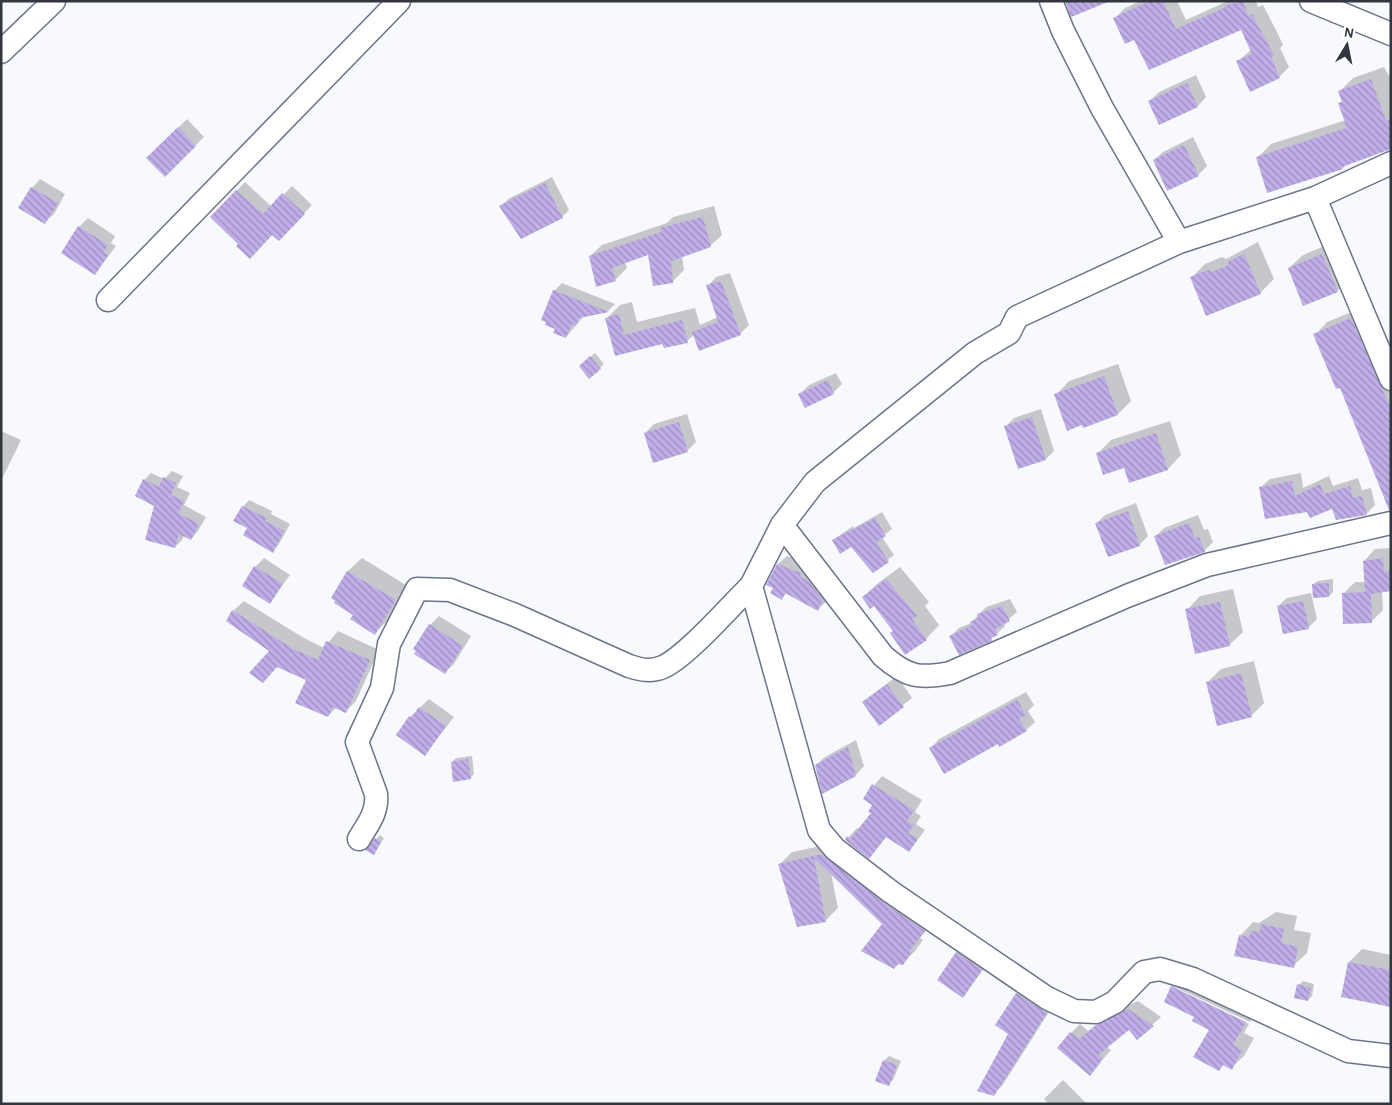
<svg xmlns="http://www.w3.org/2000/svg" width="1392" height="1105" font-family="'Alegreya Sans',sans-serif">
<defs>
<pattern id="building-back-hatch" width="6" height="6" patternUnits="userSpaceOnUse" patternTransform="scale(1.25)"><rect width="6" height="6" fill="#bfaee7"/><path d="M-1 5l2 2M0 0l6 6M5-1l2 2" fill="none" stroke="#9c8ebd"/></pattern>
</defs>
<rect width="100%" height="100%" fill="#f7f9fd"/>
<!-- shadow -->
<path fill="#0003" d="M1140,1H1177L1186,20L1228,1H1256L1258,7L1263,5L1278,34L1283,45L1280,48L1289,67L1279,77L1238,61L1251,50L1242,28L1135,38L1115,18L1125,8Z
M1384,67L1391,79V148L1347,164L1343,168L1257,158L1271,144L1346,120L1340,103L1343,100L1340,91L1353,78Z
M1196,75L1206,97L1198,106L1160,123L1150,101L1159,92Z
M187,119L204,137L165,175L148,158Z
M1193,137L1207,166L1198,175L1154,160L1163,152Z
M552,177L569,210L562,217L501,206L508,199Z
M40,179L65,194L54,214L45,222L32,188Z
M245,182L272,207L292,186L312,205L279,239L272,233L240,243L212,217Z
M714,206L722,235L710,246L682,256L684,270L672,282L649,254L625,262L627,268L615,280L590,256L602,245L667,223L673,217Z
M88,218L115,236L111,243L116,246L95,274L79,227Z
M1336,241L1351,278L1337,291L1289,268L1303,255Z
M1258,242L1274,279L1260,293L1192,277L1205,264L1222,257L1226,259Z
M730,273L749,325L740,334L694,335L687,341L663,342L615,354L607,318L620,305L632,302L637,322L695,308L700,325L718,317L708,286L716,277Z
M562,283L615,304L608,311L584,316L566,337L554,291Z
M1364,307L1391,370V493L1315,335L1327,322Z
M595,353L604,364L600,368L584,362Z
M1118,364L1131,401L1118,414L1084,426L1056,395L1069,381Z
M836,373L842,384L833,393L800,394L809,385Z
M1041,409L1054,451L1046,459L1005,427L1014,418Z
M687,414L696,442L687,451L645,433L654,424Z
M1170,421L1181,455L1168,469L1130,481L1125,466L1097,454L1111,440Z
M1,431L21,440L1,481Z
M172,471L183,476L177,487L190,493L184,505L206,517L198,531L191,539L184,535L182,540L175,547L144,480L151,473L164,479Z
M1301,473L1303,488L1329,476L1333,486L1358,478L1362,490L1371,488L1375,505L1366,514L1348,518L1333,507L1308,510L1261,487L1270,479Z
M249,500L272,511L271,514L290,524L279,544L273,551L248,527L243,507Z
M1136,503L1148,536L1139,545L1097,523L1105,515Z
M882,512L892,529L882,537L894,555L873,571L852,545L833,540L853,526L854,528Z
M1198,515L1204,530L1208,529L1213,542L1204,551L1155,537L1164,528Z
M1391,548V590L1382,591L1383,610L1372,621L1343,594L1355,582H1365L1364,561L1375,549Z
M787,556L809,564L827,601L818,609L787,593L782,598L774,587L768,584L778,564Z
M264,558L290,575L270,602L255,567Z
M362,558L409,587L388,620L375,633L333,598L348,571Z
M900,567L929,602L925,606L939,625L926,639L894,631L875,605L863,597L877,584Z
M1333,579V592L1329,596L1313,585L1317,581Z
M1233,589L1243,632L1229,645L1187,610L1200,596Z
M1311,593L1317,619L1308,628L1278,606L1287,598Z
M1010,599L1017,612L1004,623L1005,626L991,639L951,636L959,628L971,623L986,607Z
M244,601L304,638L324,648L338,631L379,650L356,701L345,712L336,708L328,716L307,679L271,650L233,611Z
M439,616L471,636L454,664L445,672L415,649L430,625Z
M1254,661L1264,703L1251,716L1208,682L1221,669Z
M897,676L912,698L879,724L863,702Z
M1026,692L1034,705L1028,711L1035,722L1026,730L931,748L939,739Z
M429,699L454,717L425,754L410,717Z
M856,740L864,766L856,775L816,765L825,757Z
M472,756L474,774L470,778L452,762L456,758Z
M882,776L922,800L915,812L921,816L916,824L925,830L909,851L887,836L869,857L846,840L857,828L859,830L872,813L874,804L864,798Z
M380,835L384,838L374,854L376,839Z
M835,843L936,918L920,938L923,940L915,951L903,963L883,924L831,873L838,908L826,920L780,864L792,852Z
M1276,912L1297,916L1294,930L1311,933L1307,953L1293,966L1240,936L1253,922L1259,923Z
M966,944L990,961L963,996L957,953Z
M1362,949L1391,955V1006L1349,962Z
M1185,975L1257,1009L1250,1022L1175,987V989L1249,1024L1244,1033L1254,1038L1244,1056L1231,1068L1224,1064L1219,1070L1211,1030L1196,1017L1172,987Z
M1303,981L1314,984L1312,996L1308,1000L1299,985Z
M1026,986L1054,1004L1002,1086L993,1094L1010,1033L997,1025L1017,994Z
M1138,1001L1161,1017L1137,1038L1129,1029L1106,1046L1111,1050L1090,1074L1071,1033L1080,1024L1088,1031L1107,1016Z
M889,1056L901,1061L893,1080L889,1084L877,1080L885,1060Z
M1063,1080L1087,1104H1049L1044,1099Z"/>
<!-- building -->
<path fill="url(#building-back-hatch)" d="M1065,1H1108V2L1071,17Z
M1149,1H1163L1176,29L1224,8V6L1243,1L1248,16L1252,14L1268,44L1274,56L1271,57L1280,78L1250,92L1236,61L1252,54L1241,30L1149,70L1134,40L1125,44L1113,18Z
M1371,79L1386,121L1391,119V149L1342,167L1343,169L1267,193L1256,157L1347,128L1338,103L1342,102L1338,91Z
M1187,83L1198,107L1159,125L1148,101Z
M178,127L196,146L165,177L146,158Z
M1184,145L1199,176L1167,191L1153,160Z
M545,183L563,218L521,239L499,206Z
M31,187L58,203L45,224L18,208Z
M236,190L263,214L282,193L305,214L279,241L272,235L250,259L236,246L238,244L210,217Z
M703,217L711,247L671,261L673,283L653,286L648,255L612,268L616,281L596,287L589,256L661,232L660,228Z
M78,226L108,245L103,252L108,255L95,275L61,253Z
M1244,254L1261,294L1206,316L1190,277L1208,270L1212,272L1227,266L1229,261Z
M1322,254L1338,292L1303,306L1288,268Z
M721,281L741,335L699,351L692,332L718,322L706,285Z
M553,290L609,312L579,318L576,326L572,324L566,338L553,333L555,329L545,325L546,322L541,320Z
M619,314L624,335L682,320L688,343L664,348L662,344L615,356L605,318Z
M1351,318L1391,409V510H1389L1340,388L1336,389L1313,334Z
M590,356L601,369L589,379L579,366Z
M1104,376L1118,415L1083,428L1082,425L1067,431L1054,394Z
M828,380L834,394L805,408L798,394Z
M1032,417L1046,460L1018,469L1004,426Z
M679,422L688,452L653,463L644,433Z
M1156,433L1168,470L1129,483L1124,468L1103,475L1096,453Z
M163,477L176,483L171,495L184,501L178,513L199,524L191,540L179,534L175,548L145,540L154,506L135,496L143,479L159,487Z
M1292,481L1295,496L1320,484L1324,494L1350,486L1353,498L1362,496L1367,515L1336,520L1332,509L1310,518L1307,512L1265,519L1259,487Z
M242,506L267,518L265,521L284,531L273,553L243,535L247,528L233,521Z
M1128,511L1140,546L1108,557L1095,523Z
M875,518L886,536L876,542L889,562L873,573L851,547L840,554L832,540Z
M1189,523L1195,538L1199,537L1205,552L1165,565L1154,536Z
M1383,558L1384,572L1391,571V591L1371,594L1372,623L1343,624L1342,593L1365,592L1363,561Z
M777,564L801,573L800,576L809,582L823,600L818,611L785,593L782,600L770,593L773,588L766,585Z
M254,566L283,584L270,604L242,586Z
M347,571L396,600L375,635L350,619L353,615L334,603L335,601L331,598Z
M886,579L917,616L912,619L927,640L905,655L890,633L893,631L874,606L870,609L862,597Z
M1329,583V597L1313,598L1312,584Z
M1303,601L1309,629L1283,634L1277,606Z
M1220,602L1230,646L1195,654L1185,609Z
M1002,606L1010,621L995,629L998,635L991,638L992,641L959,655L949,636L972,625L970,622L978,618L977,614Z
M232,610L293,649L318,660L326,641L370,660L346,713L333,707L328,717L295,703L306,680L277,667L263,683L249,673L269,651L226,621Z
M429,624L463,646L445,674L414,654L416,651L413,649Z
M1241,673L1252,717L1217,726L1206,682Z
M887,684L904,707L879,726L862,702Z
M1017,700L1026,715L1019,719L1027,731L999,747L998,744L944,774L929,748Z
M419,707L446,726L425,756L396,735L409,716L411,718Z
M848,747L856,776L822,794L815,765Z
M468,759L471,779L453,782L451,762Z
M872,784L914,810L907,821L914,825L908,833L918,839L909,852L886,837L869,859L845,840L847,836L850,839L871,813L868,812L872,805L863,799Z
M375,838L381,842L374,855L365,850Z
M822,854L883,902L925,931L909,951L912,952L903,965L898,964L894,969L861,951L882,924L814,858L826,922L797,927L778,864Z
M1261,924L1284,929L1281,943L1298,947L1294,968L1234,956L1239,935L1249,937L1251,931L1260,932Z
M956,952L982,970L963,998L937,980Z
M1348,962L1391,970V1007L1341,997Z
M1297,984L1311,988L1308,1001L1294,998Z
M1171,986L1246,1022L1233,1045L1242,1050L1232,1070L1223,1065L1219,1071L1193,1057L1209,1030L1192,1021L1194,1017L1164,1002Z
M1016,993L1047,1013L994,1096L977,1091L1008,1034L995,1025Z
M1128,1009L1154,1026L1137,1040L1129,1030L1098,1055L1103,1059L1090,1076L1057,1048L1070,1032L1079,1039L1097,1025Z
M883,1060L897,1065L889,1086L875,1081Z"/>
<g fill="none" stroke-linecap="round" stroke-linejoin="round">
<defs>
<path id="minor" d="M1051,1L1063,31L1102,108L1179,242
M1311,1L1391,34
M1,52L54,1
M1391,163L1315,198L1179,242L1017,317L1009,333L975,353L815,482L782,525L751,586L819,830L835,849L891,892L1047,998L1074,1011L1096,1012L1115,1002L1144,972L1160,969L1193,979L1348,1051L1391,1056
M1315,198L1391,379
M108,300L399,1
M782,525L883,656C907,677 919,679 950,673L1127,596L1207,565L1391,523
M359,839C368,824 378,812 376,794L357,742L382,688L389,644L417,589L450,590L515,615L629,666C641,670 651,672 663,667C687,656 730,606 751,586"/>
</defs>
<!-- minor casing -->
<use href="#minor" stroke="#6d7489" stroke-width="25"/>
<!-- minor -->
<use href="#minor" stroke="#fff" stroke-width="22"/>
</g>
<!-- border -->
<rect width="1392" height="1105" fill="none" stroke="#32363f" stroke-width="5"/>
<!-- north arrow -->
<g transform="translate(1347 45) rotate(10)" stroke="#ffffff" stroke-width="4" paint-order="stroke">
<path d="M0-4L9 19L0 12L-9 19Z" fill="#32363f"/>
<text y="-8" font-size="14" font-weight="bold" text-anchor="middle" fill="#32363f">N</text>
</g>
</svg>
